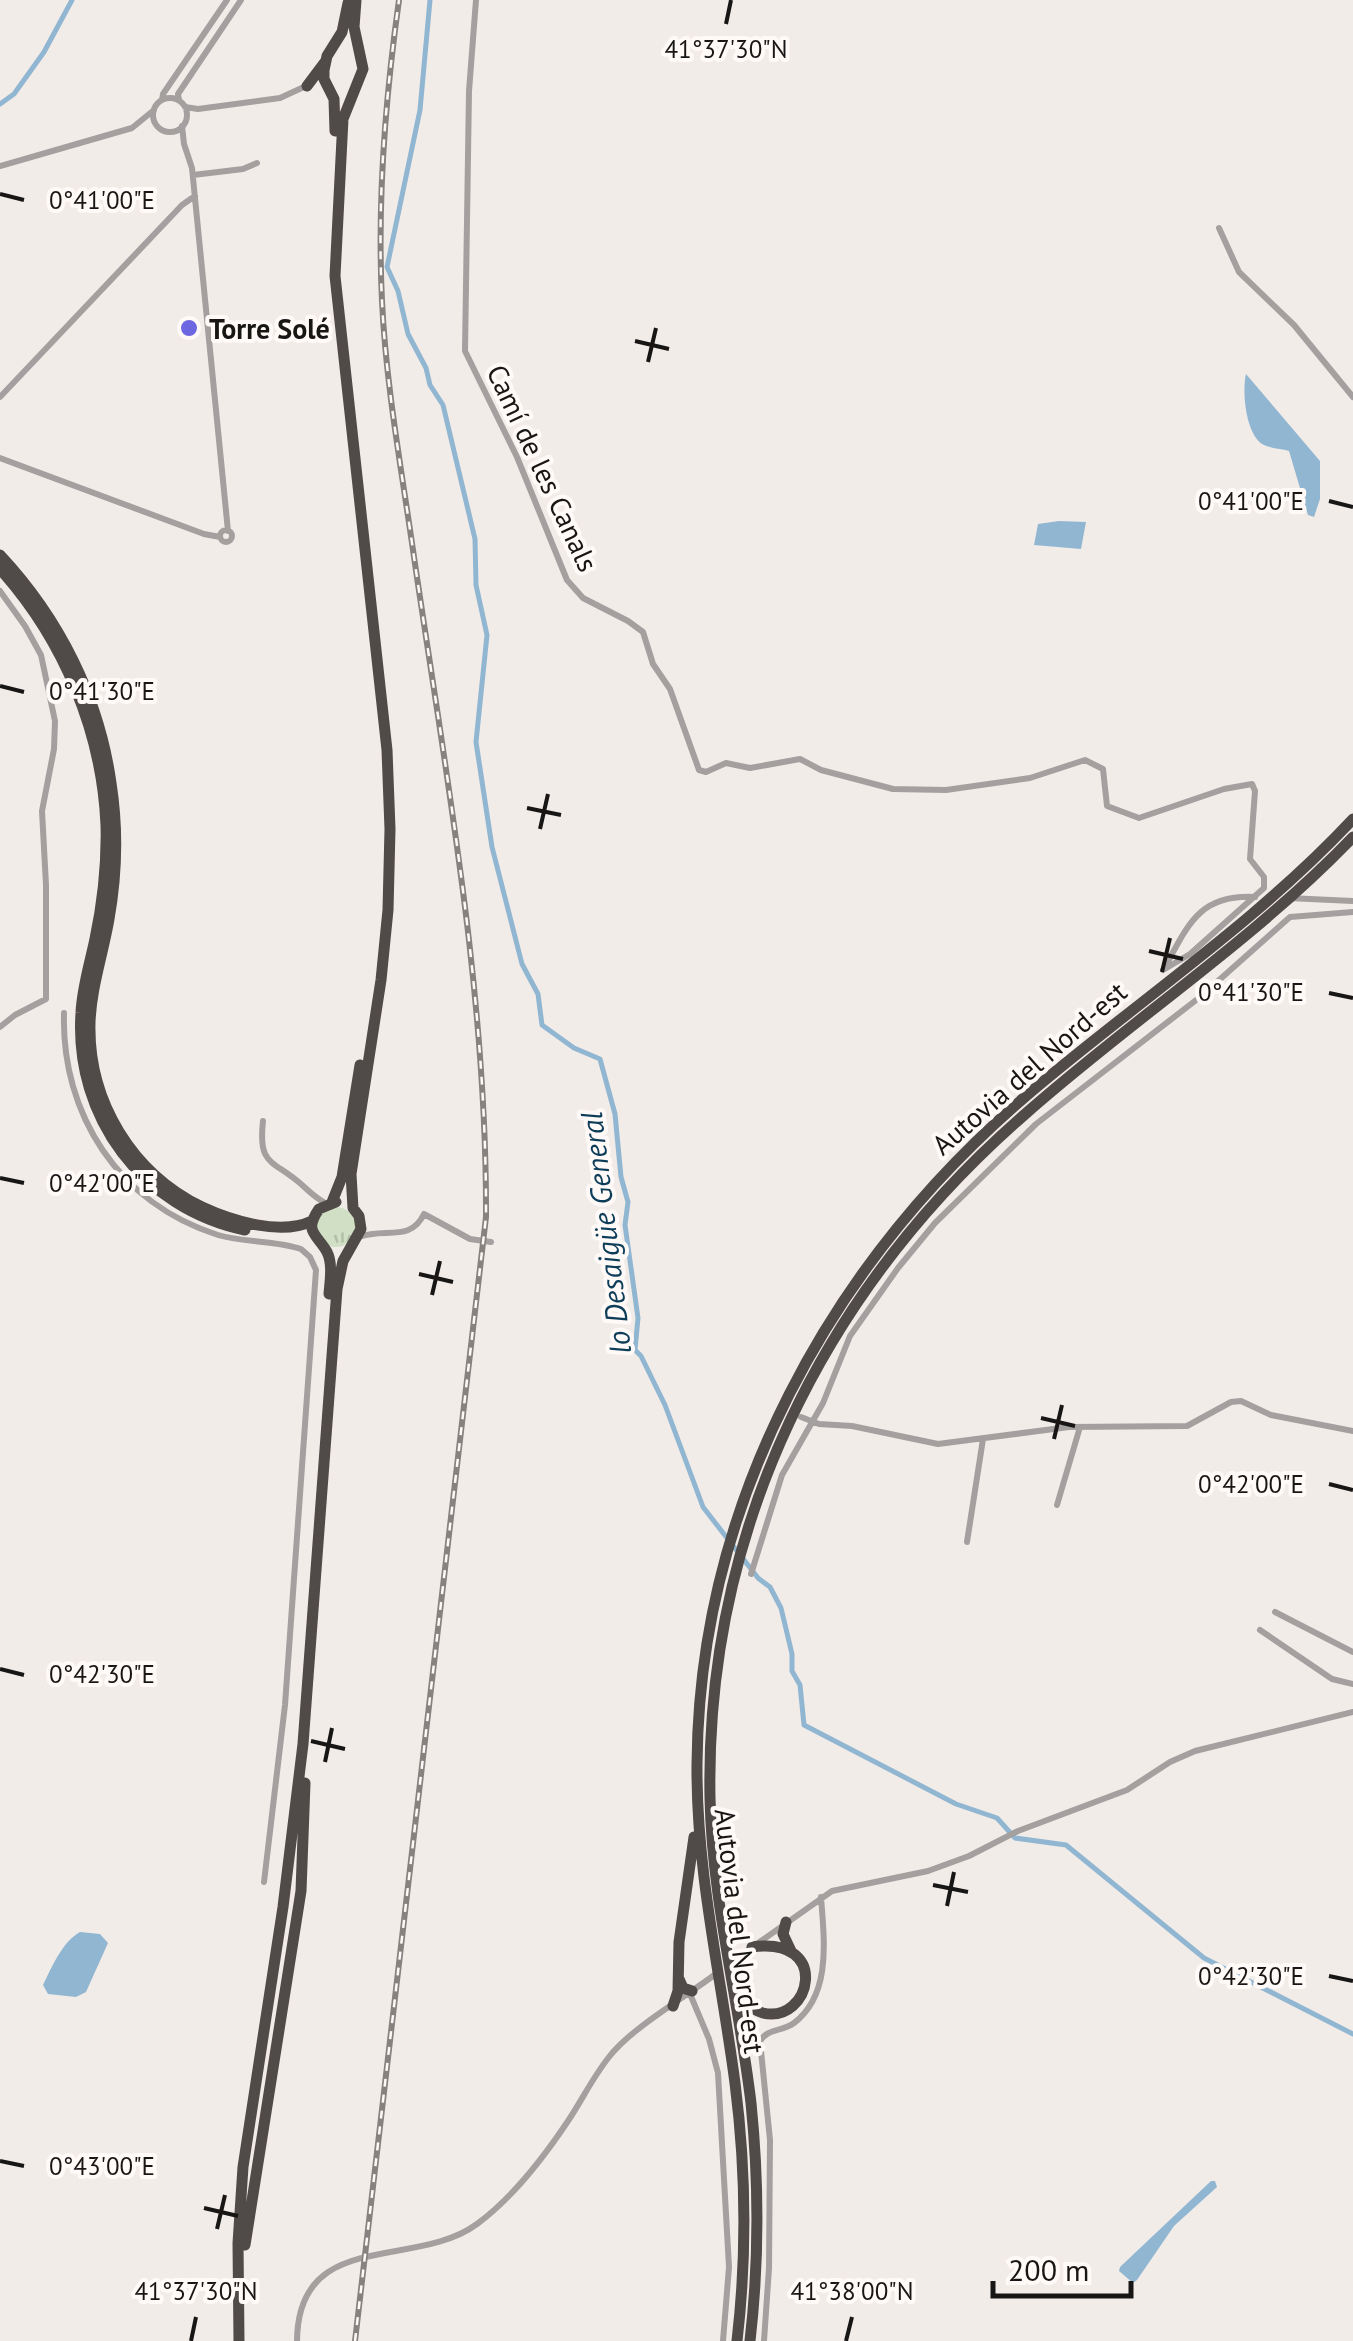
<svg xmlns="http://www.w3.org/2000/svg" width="1353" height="2341" font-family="'PT Sans',sans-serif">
<defs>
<pattern id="grass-tufts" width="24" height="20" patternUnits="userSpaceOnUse" patternTransform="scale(2.5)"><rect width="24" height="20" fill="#d1e0c5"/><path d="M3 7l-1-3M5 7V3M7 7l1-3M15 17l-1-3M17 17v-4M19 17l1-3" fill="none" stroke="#b3bfa8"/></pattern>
</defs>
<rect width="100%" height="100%" fill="#f2ece9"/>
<!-- grass -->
<path fill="url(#grass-tufts)" d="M316 1227a20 20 0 1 1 40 0a20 20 0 1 1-40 0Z"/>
<!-- water -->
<path fill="#91b6d1" d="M1246,374L1320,461V499L1314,517L1308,515L1289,451C1281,448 1272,449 1264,445C1245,435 1242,390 1246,374Z
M1059,521L1086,522L1081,549L1034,545L1038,524Z
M80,1932L100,1934L108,1943L86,1992L76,1997L48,1994L43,1985C52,1967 62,1942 80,1932Z
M1211,2181H1215L1217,2187L1174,2226L1137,2280L1133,2283L1119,2271L1120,2267Z"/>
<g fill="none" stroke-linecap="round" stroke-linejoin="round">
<!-- canal -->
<path stroke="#91b6d1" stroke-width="5" d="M430,0L420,110L387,267L398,291L408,334L426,368L430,385L443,405L475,539L476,585L487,635L476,742L492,847L522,964L538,994L542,1025L574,1048L600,1059L615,1114L621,1177L628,1202L625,1225L638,1318L635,1350L641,1356L665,1405L703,1507L758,1578L770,1587L781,1608L792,1654V1671L800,1685L804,1725L956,1804L997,1818L1015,1838L1066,1845L1204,1958L1353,2034
M0,104L14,94L44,52L72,0"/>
<!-- minor -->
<path stroke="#a3a09f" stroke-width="6" d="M476,0L469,91L465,351L517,457L567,580L583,598L628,621L643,632L653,664L670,689L699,770L706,772L726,763L750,768L800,759L821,770L893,789L946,790L1030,778L1085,760L1103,769L1107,806L1139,818L1224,789L1252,784L1255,791L1250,859L1264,877V888L1190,954L1163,970
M153 115a17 17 0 1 1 34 0a17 17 0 1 1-34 0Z
M162,100L163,94L227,0
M179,100L178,94L241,0
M185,107L198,109L280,98L306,86
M182,126L184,144L192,168L228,531
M0,166L132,128L154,110
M193,175L243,169L257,163
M1219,228L1239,272L1294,325L1353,397
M0,397L182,205L195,196
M0,458L204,534L220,537
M220 536a6 6 0 1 1 12 0a6 6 0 1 1-12 0Z
M0,591L25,626L41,655L55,721L54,749L42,811L46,885V999L15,1015L0,1027
M1288,898L1353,901
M1164,969C1188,925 1199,894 1255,897
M64,1013C61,1114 119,1204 218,1235C245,1243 274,1240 301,1249L310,1257L316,1270L285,1705L264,1882
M263,1121C258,1166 272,1159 301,1184C310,1192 315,1198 327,1204
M359,1237C385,1227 410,1243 424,1214L470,1239L491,1242
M801,1417L819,1424L852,1426L938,1444L1069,1427L1187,1426L1231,1402L1241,1401L1271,1415L1353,1431
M1057,1505L1080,1427
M967,1542L983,1439
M751,1574L782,1475L823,1403L850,1336L898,1268L935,1223L1036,1124L1200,997L1290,917L1353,912
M1275,1612L1353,1652
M1260,1630L1332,1679L1353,1684
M727,1965L832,1891L928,1871L969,1856L1018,1831L1127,1790L1170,1762L1195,1751L1353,1712
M690,1994L709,2039L718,2073L729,2267L723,2341
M297,2341C298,2228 415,2270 477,2224C511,2199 544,2157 568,2121C582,2100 593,2077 609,2057C631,2028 687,1996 717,1973
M764,2341L769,2268L770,2140L760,2041C768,2028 782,2032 794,2023C832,1994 824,1939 821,1897"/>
<!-- highway -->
<path stroke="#504a48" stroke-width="11" d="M307,86L325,62
M335,131L334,99L324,79V70L327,56L342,32L348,3
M0,555C59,618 99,697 111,783C118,828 117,874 109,919C103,954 91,988 90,1023C88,1101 132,1173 202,1207C232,1221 281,1236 312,1221
M0,569C63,639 102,731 106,825C107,863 103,901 95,939C90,963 82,988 81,1013C74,1117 143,1209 245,1230
M332,1202L342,1177L360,1065
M329,1294C330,1281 333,1264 327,1252C317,1234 303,1232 319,1209L336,1202
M786,1922L783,1934L791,1951
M679,1979L683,1988L692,1991
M737,1985C741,1998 749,2009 763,2013C811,2024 832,1936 752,1947
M673,2006L678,1991L679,1942L694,1837
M245,2245L301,1891L305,1783
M239,2341L238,2243L243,2167L283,1907L303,1744L337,1289L343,1261L361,1229L359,1216L353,1208L351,1174L381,980L388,910L390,829L387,750L335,276L343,119L363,69L354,27L356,0
M737,2341C747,2255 746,2169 735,2083C721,1976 696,1872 697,1764C699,1502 831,1263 1026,1096C1135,1003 1255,924 1353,819
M750,2341C759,2263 759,2182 751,2103C739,2001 712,1901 710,1798C705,1529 823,1291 1023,1116C1131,1020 1252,942 1353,837"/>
<defs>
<path id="rail" d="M355,2341L486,1217C487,995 446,776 414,557C402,472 386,387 382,301C377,200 385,100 399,0"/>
</defs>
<!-- rail casing -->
<use href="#rail" stroke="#868280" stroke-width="6"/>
<!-- rail -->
<use href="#rail" stroke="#fff9f7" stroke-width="2.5" stroke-dasharray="8" stroke-linecap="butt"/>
</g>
<!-- ticks -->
<path fill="none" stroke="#181615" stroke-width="4" d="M726,24L731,0M0,194L24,200M635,341L669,349M648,362L656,328M1329,501L1353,507M0,686L24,692M527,808L561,815M540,829L548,794M1149,951L1183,959M1162,972L1170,938M1329,993L1353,998M0,1178L24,1183M419,1274L453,1282M432,1295L440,1261M1041,1418L1075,1426M1054,1439L1062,1405M1329,1484L1353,1490M0,1669L24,1675M311,1741L345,1749M325,1762L332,1728M933,1885L968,1892M947,1906L954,1872M1329,1976L1353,1981M0,2161L24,2166M204,2208L238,2216M217,2229L225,2195M191,2341L196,2317M846,2341L852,2317"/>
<!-- markers -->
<circle fill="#6d67e1" stroke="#fff9f7" stroke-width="4" cx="189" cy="328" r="10"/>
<g text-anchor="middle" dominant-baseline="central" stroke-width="8" stroke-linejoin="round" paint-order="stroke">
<!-- poi labels -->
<g font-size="28" font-weight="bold" fill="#181615" stroke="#fff9f7" text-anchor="start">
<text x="209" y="328">Torre Solé</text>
</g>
<!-- street labels -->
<g font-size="28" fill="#181615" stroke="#fff9f7">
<text transform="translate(543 468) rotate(65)">Camí de les Canals</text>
<text transform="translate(1029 1068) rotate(-41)">Autovia del Nord-est</text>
<text transform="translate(740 1931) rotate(83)">Autovia del Nord-est</text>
</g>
<!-- water labels -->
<g font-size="30" font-style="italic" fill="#0e3d59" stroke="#fff9f7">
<text transform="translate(605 1233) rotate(-97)">lo Desaigüe General</text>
</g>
</g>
<g font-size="25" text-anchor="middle" fill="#181615" stroke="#fff9f7" stroke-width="8" stroke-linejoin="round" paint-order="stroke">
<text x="726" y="58">41°37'30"N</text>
<text x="102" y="209">0°41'00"E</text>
<text x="1251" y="510">0°41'00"E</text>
<text x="102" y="700">0°41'30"E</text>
<text x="1251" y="1001">0°41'30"E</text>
<text x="102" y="1192">0°42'00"E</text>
<text x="1251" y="1493">0°42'00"E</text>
<text x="102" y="1683">0°42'30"E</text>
<text x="1251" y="1985">0°42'30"E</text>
<text x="102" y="2175">0°43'00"E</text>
<text x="196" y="2300">41°37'30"N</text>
<text x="852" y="2300">41°38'00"N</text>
</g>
<!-- scale -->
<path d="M993 2281v15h138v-15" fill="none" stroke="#181615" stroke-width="5"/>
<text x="1008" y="2281" font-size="30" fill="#181615" stroke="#fff9f7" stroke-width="8" paint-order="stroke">200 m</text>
</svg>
